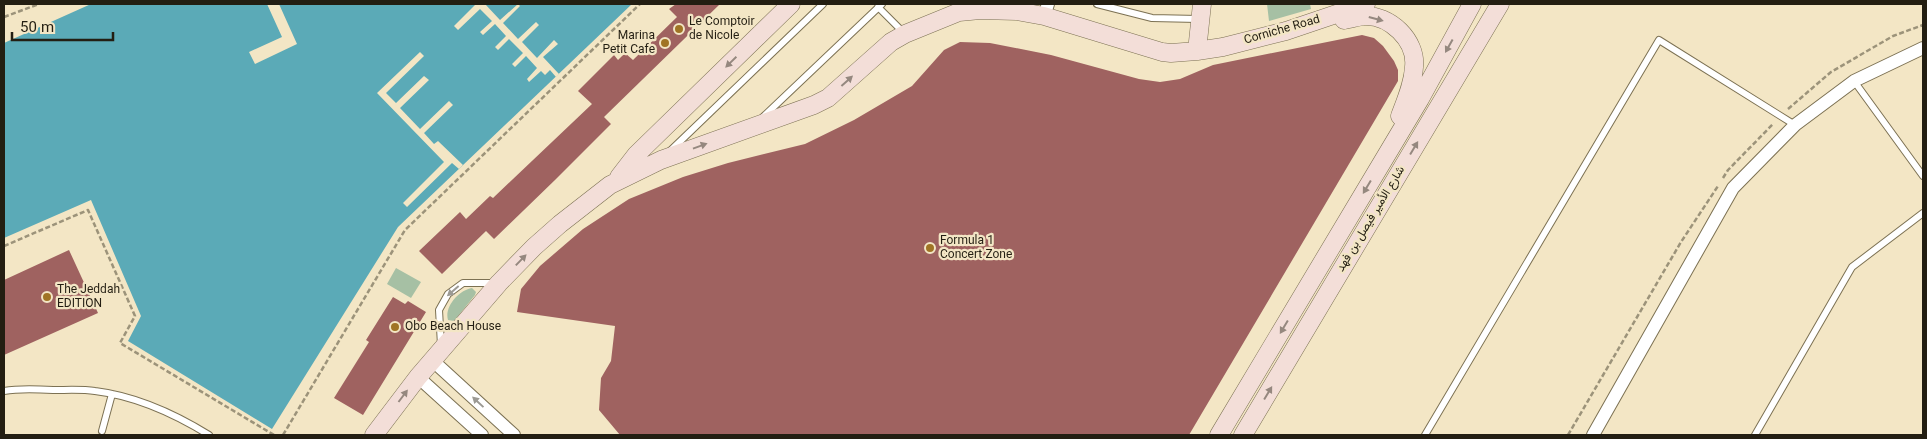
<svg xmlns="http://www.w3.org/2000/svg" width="1927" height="439" font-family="Georgia,Vazirmatn,serif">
<rect width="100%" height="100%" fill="#f3e6c5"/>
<!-- green -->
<path fill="#a6c0a4" d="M1267,4H1310L1311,9L1269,21Z
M396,268L421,282L411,298L387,284Z
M472,288L476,292L475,295L454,321L448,320C444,307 459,290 472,288Z"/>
<!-- water -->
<path fill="#5baab7" d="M91,4H632L398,227L272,429L128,341L141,316L91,200L4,238V43Z"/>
<!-- pier -->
<path fill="#f3e6c5" d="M267,4H279L297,44L255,64L249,52L282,37Z
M476,4H485L500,20L518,4L520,6L503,23L518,39L536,22L539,25L522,42L537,58L554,40L558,44L543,57L559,74L556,77L550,70L545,75L541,71L529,82L527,79L537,68L526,56L515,67L512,64L523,53L509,39L498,50L495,47L506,36L495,24L483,35L480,32L492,21L480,9L458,30L454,26Z
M420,52L424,56L386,93L396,103L424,76L429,80L400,108L420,129L449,101L453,105L424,133L434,144L438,141L463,165L459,169L452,163L407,207L403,203L444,162L377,93Z"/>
<!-- building -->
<path fill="#9f6260" d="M676,4H720L604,117L611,124L555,180L494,239L486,231L442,274L419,251L460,212L466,219L490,196L493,198L592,104L578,91L614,55L618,60L625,53L633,60L677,17L669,9Z
M1362,35L1374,38L1383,46L1394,61L1398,70V81L1189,435H620L599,410L601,378L611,361L615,326L517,312L521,289L540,266L583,229L629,199L683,177L728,163L805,144L854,120L912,86L944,50L960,42L990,43L1051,55L1139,79L1160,82L1180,79L1213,65Z
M69,250L98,313L4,355V280Z
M393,297L405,304L408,301L426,312L363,415L334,398L369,342L366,340Z"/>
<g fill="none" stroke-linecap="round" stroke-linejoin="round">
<defs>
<path id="service" d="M1097,4L1152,18L1198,19
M878,7L904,33
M1854,81L1923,176
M763,117L882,4
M669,152L823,4
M441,345L439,310L448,294L463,283H496
M4,391C20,388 37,389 53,390C67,390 82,389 95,391C136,396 175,414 209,435
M102,431L112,394
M1425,435L1659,40L1795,125
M1755,435L1852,267L1923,213"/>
<path id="minor" d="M1044,16L1048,4
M432,360L514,435
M418,377L482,435
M1593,435L1733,188L1795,125L1854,81L1923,48"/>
<path id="secondary" d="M1344,20C1350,19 1357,17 1363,16C1390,14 1417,41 1414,67C1413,84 1406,100 1400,116
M1197,51L1202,4
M619,177L636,155L791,4
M374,435L418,377L499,283L534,247L560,224L610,185L661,160L814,105L828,98L891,42L905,34L959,12L980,10L1017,11L1044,16L1162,52L1171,53L1197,51L1223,47L1286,31L1366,4
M1219,435L1420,99L1472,4
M1243,435L1500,4"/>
</defs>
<!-- service casing -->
<use href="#service" stroke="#7c7153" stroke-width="8"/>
<!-- minor casing -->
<use href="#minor" stroke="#7c7153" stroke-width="14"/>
<!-- secondary casing -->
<use href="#secondary" stroke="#7c7153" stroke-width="19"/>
<!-- path -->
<path stroke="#9c937a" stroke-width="2.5" stroke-dasharray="5 2.5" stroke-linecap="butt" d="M4,17L39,4
M1788,109L1831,72L1893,36L1923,25
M1723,178L1728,170L1773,124
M4,246L88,210L135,316L120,343L274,435
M283,435L405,230L640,4
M1568,435L1681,242L1718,186"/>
<!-- service -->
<use href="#service" stroke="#fff" stroke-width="6"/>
<!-- minor -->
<use href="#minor" stroke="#fff" stroke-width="12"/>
<!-- secondary -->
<use href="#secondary" stroke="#f3ded8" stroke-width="18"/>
</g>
<!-- one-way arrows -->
<defs><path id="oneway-solid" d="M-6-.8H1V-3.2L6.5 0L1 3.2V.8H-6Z" transform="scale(1.25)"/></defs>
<g fill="#95887f">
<use href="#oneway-solid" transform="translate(1376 19) rotate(15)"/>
<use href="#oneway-solid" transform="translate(1449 46) rotate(119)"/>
<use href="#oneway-solid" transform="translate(731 62) rotate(136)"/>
<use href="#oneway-solid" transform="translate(847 81) rotate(-42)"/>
<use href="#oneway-solid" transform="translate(700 146) rotate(-20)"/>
<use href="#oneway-solid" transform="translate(1414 148) rotate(-59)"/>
<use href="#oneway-solid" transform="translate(1367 187) rotate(121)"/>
<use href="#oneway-solid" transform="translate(521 260) rotate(-46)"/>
<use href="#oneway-solid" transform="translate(1284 327) rotate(121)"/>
<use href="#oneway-solid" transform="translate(1268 393) rotate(-59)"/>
<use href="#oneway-solid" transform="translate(403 396) rotate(-53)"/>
</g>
<g fill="#9c9a94">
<use href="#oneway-solid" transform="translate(453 291) rotate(139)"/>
<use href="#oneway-solid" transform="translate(478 402) rotate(-137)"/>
</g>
<!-- markers -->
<g fill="#a07425" stroke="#f3e6c5" stroke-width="2">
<circle cx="679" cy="29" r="5"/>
<circle cx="665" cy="43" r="5"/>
<circle cx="930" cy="248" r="5"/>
<circle cx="47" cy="297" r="5"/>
<circle cx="395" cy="327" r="5"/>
</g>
<g text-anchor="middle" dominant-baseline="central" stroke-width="4.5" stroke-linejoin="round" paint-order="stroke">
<!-- poi labels -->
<g font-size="12" fill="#231e12" stroke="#f3e6c5" text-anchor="start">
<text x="689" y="22">Le Comptoir<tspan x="689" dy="14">de Nicole</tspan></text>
<text x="655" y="36" text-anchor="end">Marina<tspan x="655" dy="14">Petit Cafe</tspan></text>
<text x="940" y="241">Formula 1<tspan x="940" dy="14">Concert Zone</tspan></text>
<text x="57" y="290">The Jeddah<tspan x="57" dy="14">EDITION</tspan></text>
<text x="405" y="327">Obo Beach House</text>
</g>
<!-- street labels -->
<g font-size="12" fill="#231e12" stroke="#f3e6c5">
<text transform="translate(1282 30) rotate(-16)">Corniche Road</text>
<text transform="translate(1371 219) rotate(-59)">شارع الأمير فيصل بن فهد</text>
</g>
</g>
<!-- border -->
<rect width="1927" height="439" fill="none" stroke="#231e12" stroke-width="10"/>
<!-- scale -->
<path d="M12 32v8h101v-8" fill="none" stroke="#231e12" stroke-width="2.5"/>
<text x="20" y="32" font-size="15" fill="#231e12" stroke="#f3e6c5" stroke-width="4" paint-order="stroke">50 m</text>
</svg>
